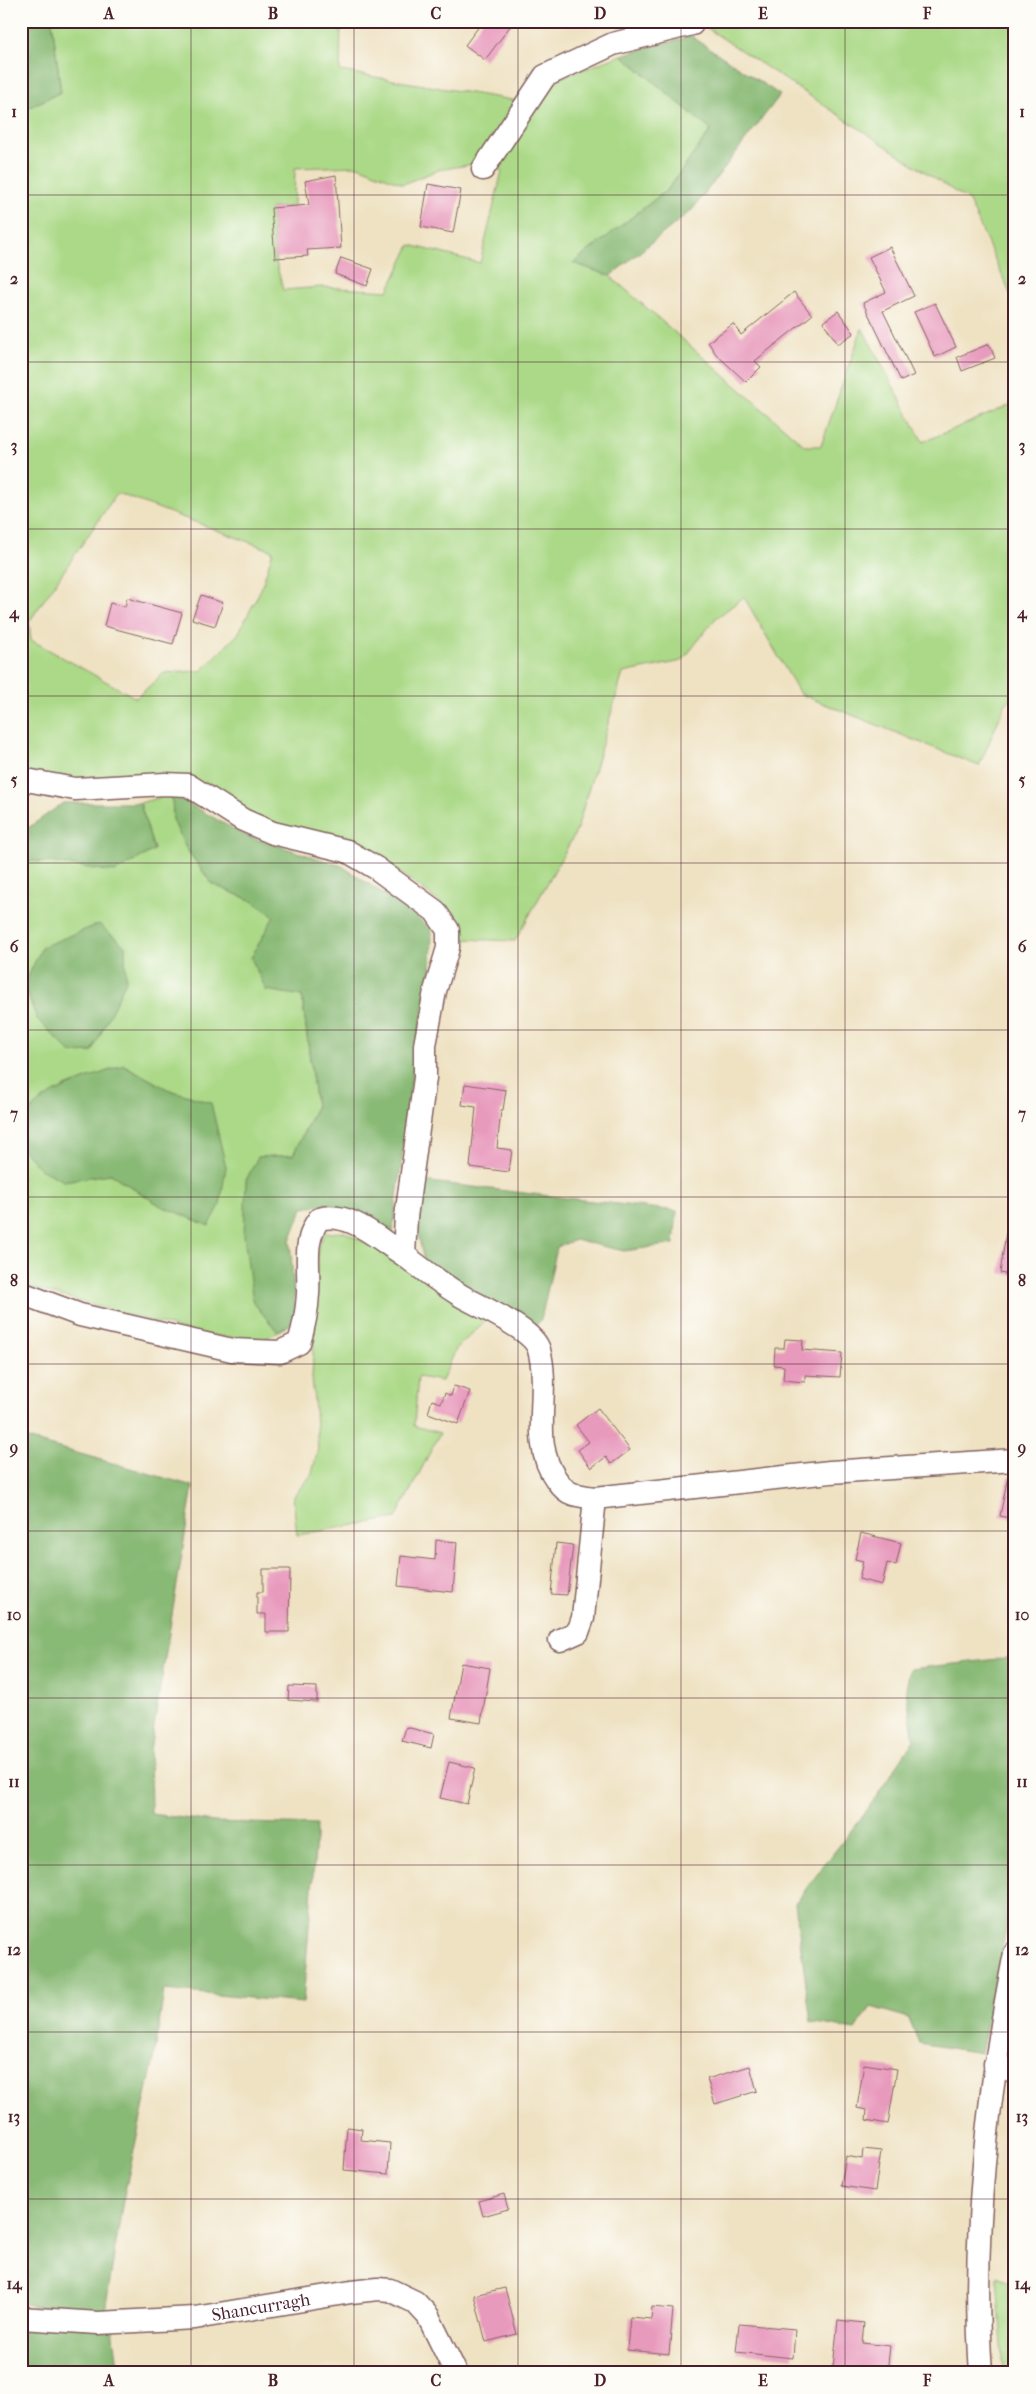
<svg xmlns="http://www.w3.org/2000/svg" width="1036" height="2394" font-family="'IM FELL French Canon',serif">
<rect width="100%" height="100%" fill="#fdfcf7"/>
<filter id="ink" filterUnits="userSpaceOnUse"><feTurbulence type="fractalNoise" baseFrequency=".02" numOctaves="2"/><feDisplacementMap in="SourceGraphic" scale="10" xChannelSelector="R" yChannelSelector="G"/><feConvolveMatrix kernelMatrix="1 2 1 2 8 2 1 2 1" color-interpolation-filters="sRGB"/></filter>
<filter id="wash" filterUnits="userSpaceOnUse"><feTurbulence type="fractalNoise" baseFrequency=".0096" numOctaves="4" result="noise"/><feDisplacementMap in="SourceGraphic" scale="20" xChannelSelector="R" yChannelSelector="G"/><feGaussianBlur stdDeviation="1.12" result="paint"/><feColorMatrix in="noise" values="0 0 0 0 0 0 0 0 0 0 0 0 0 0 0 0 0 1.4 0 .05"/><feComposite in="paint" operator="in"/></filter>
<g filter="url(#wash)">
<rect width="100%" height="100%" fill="#efe2c3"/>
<!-- green -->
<path fill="#abd987" stroke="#7a7c59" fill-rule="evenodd" d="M52,21H341L340,71L518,101L474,164L438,170L403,184L358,166L295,168L294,206L271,208L275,258L283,290L323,287L388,291L410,245L480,263L502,171L494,169L547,83L622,55L711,130L668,189L574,263L610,276L805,446H821L862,328L923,442L1015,403V694L1005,705L979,766L800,694L744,597L715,619L682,661L623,673L576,832L515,941L461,939L451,911L393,867L266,825L195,782L64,781L21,772V111L61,92ZM117,493L273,551L261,589L238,634L201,671L164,673L136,698L31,640L29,622Z
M703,21H1015V296L1012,298L969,201L707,28Z
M172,794L173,820L186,848L212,884L250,900L275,916L251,958L302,996L316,1107L293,1155L258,1157L253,1302L278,1332L261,1341L195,1333L21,1285V1147L40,1168L89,1176L111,1174L161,1206L210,1103L167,1089L124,1065L62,1088L21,1140V861L49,862L154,850L140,803ZM24,985L104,1024L92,1052L71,1053L37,1019Z
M345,1232L388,1255L488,1318L456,1349L442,1381L418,1377L414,1426L440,1433L396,1518L297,1535L293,1497L312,1474L318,1448L312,1377L318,1248L325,1233Z
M997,2277L1015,2284V2373H1004Z"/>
<!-- forest -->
<path fill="#88b974" stroke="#696c50" d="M21,21H52L61,92L21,111Z
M691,36L780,95L692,210L610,276L573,263L668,189L711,130L622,55Z
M172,794L244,835L342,866L403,907L432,930L431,969L414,1060L392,1237L359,1216L326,1204L303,1208L290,1240L296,1320L278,1332L253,1302L244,1236L246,1180L258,1157L293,1155L316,1107L302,996L266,990L251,958L274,916L250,900L212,884L186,848L173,820Z
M63,803H140L154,850L115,872L49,862L21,861V833Z
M99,924L125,946L126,981L92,1052L71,1053L37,1019L24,985L42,947Z
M124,1065L167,1089L211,1103L226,1167L220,1205L209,1226L161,1206L111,1174L64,1181L40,1169L21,1147C21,1136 25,1119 31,1110C43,1092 103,1073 124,1065Z
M422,1181L677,1211L674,1244L624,1251L575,1240L557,1247L541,1319L534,1329L424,1261L416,1226Z
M24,1438L193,1486L150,1750L151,1814L214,1822L317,1825L303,2003L164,1990L154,2059L123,2200L105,2311L34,2306L21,2303V1465Z
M1015,1657V1885L981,2053L919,2043L909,2018L871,2007L855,2030L811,2022L795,1903L870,1806L914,1740L906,1689L910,1669Z
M23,2325L113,2328L119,2373H21Z"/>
<g id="blocks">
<!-- building -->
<path fill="#e89abd" d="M483,21H514L485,60L465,45Z
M336,175L341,248L307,250L308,256L275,258L271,208L309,205L305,181Z
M428,184L461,190L453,233L421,227Z
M890,247L914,296L883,311L914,375L901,381L863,303L886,292L869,257Z
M341,258L373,269L367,286L335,274Z
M794,292L812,315L755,361L761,367L746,382L716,354L708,342L733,324L741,335Z
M935,303L956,347L935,357L914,312Z
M838,311L854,333L838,344L823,322Z
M989,344L995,358L962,371L957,357Z
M201,595L223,603L215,626L192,619Z
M127,598L182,613L173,644L104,626L110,603L125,607Z
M465,1084L506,1090L503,1110H501L497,1148L512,1150L509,1172L470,1167L476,1107L462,1105Z
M1006,1233L1015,1234V1276L1000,1273Z
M785,1339L803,1340L802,1350L842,1353L840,1377L805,1375V1382L783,1380L784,1366L774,1365L775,1348H784Z
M454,1386L470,1391L458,1424L428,1413L432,1400L441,1403L445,1393L451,1396Z
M598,1408L630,1450L611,1464L606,1457L591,1468L578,1450L589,1442L576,1425Z
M1008,1476H1015V1519L1000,1516Z
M861,1533L901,1543L896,1565L887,1563L882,1585L859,1579L863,1561L855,1559Z
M436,1540L457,1542L453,1592L398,1586L401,1556L435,1560Z
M556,1543L573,1545L567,1595L551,1594Z
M263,1569H290L289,1632H266V1614H257V1592H263Z
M461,1663L490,1668L481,1723L451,1718Z
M289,1686L317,1687V1702L288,1700Z
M406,1727L434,1734L431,1748L402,1741Z
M449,1762L475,1768L467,1804L440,1798Z
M864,2064L897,2069L888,2124L866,2120L867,2110L857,2108Z
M750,2066L757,2091L715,2104L707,2079Z
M347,2127L362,2129L361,2140L390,2143L388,2174L344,2170Z
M863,2149L881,2151L875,2191L841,2186L846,2156L862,2159Z
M504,2194L508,2209L483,2216L479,2201Z
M505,2288L517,2334L486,2342L474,2295Z
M652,2307L673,2309L669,2354L627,2350L630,2317L651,2319Z
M838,2320L864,2323L862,2343L890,2346L887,2373L833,2368Z
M739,2324L795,2329L793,2358L736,2352Z"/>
</g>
</g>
<g filter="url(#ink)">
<use href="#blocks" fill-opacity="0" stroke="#846360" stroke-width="1"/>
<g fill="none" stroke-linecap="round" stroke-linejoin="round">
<defs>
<g id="minor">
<path d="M483,169L545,76L613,44L692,24"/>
<path d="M21,779L75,789L165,784L188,785L243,820L273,833L347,851L376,868L435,911L448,930V948L435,991L425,1045V1078L406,1217L404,1255C422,1269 440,1283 460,1295C478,1306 534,1329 539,1350C551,1392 529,1442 556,1479C560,1485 566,1492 573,1494C580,1496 588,1497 595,1498L830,1472L1015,1460"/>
<path d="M21,1293L80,1315L232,1350L280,1352L299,1343C304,1327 307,1311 308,1294C310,1267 302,1242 319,1219C350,1210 379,1240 404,1255"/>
<path d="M560,1640L578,1632L583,1618L595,1498"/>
<path d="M995,2064L1015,2072"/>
<path id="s1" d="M21,2318L98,2323L195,2318L351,2292L378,2289L390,2290L415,2302L428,2316L456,2373"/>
<path d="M981,2373C971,2232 988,2091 1015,1953"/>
</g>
</defs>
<!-- minor casing -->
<use href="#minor" stroke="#846360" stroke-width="25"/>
<!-- minor -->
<use href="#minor" stroke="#fff" stroke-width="22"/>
</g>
</g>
<!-- grid -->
<path fill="none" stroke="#4a1f2b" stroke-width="1" stroke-opacity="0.55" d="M191,21V2373M354,21V2373M518,21V2373M681,21V2373M845,21V2373M21,195H1015M21,362H1015M21,529H1015M21,696H1015M21,863H1015M21,1030H1015M21,1197H1015M21,1364H1015M21,1531H1015M21,1698H1015M21,1865H1015M21,2032H1015M21,2199H1015"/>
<g text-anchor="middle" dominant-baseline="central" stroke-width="4.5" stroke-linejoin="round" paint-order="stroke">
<!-- street labels -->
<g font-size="18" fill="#4a1f2b" stroke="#fdfcf7">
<text stroke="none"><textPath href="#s1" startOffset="241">Shancurragh</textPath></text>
</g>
</g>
<!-- margin -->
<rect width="1036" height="2394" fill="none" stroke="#fdfcf7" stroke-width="55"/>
<rect x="28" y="28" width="980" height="2338" fill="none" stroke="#4a1f2b" stroke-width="2"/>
<g font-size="16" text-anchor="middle" font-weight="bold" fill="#4a1f2b">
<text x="109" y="19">A</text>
<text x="273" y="19">B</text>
<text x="436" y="19">C</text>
<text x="600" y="19">D</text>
<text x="763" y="19">E</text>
<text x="927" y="19">F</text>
<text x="14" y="117">1</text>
<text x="1022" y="117">1</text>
<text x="14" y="284">2</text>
<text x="1022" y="284">2</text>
<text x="14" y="451">3</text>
<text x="1022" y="451">3</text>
<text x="14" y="618">4</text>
<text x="1022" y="618">4</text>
<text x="14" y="785">5</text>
<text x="1022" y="785">5</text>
<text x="14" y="952">6</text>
<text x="1022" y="952">6</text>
<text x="14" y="1119">7</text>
<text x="1022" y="1119">7</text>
<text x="14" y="1286">8</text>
<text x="1022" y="1286">8</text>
<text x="14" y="1453">9</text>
<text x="1022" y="1453">9</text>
<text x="14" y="1620">10</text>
<text x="1022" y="1620">10</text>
<text x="14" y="1787">11</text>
<text x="1022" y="1787">11</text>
<text x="14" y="1955">12</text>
<text x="1022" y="1955">12</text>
<text x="14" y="2122">13</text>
<text x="1022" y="2122">13</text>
<text x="14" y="2289">14</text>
<text x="1022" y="2289">14</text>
<text x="109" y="2386">A</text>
<text x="273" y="2386">B</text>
<text x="436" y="2386">C</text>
<text x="600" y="2386">D</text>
<text x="763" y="2386">E</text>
<text x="927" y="2386">F</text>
</g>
</svg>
